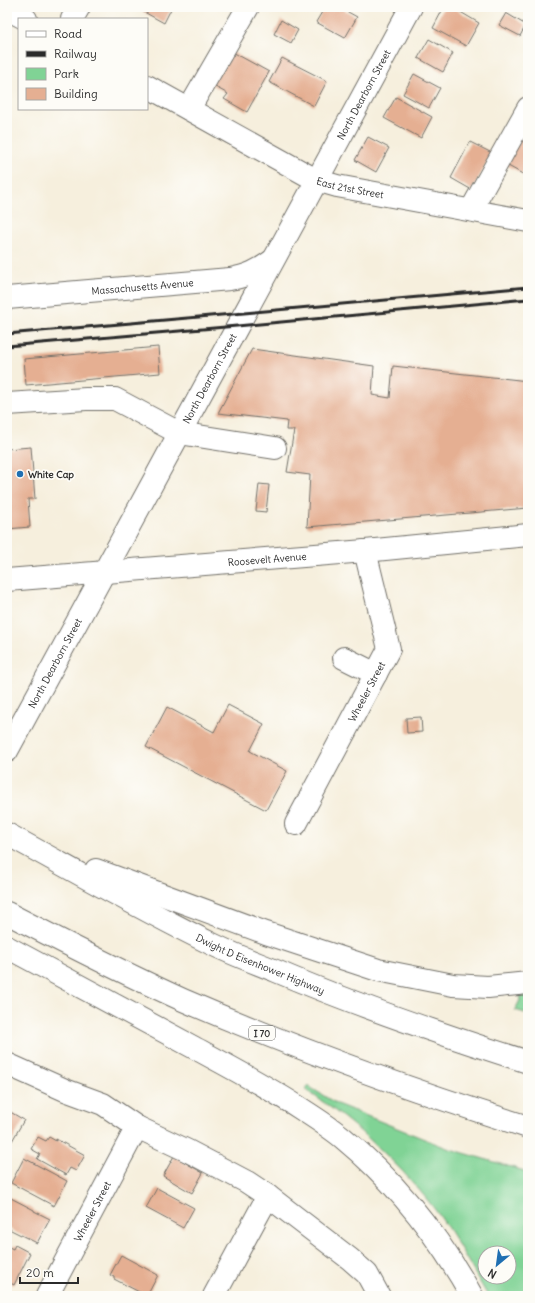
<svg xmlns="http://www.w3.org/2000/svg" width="535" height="1303" font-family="Delius,sans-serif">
<rect width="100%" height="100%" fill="#fdfcf7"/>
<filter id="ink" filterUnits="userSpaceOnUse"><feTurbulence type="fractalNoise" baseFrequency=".025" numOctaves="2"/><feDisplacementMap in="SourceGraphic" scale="8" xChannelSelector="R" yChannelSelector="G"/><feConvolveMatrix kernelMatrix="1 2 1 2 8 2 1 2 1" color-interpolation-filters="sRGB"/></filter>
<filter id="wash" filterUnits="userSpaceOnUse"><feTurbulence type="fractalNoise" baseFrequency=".012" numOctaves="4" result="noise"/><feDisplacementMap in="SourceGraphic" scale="16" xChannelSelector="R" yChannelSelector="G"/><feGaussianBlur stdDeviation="0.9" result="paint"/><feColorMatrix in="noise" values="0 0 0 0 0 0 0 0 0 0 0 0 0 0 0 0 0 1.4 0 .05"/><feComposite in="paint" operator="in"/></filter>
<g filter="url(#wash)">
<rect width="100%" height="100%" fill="#f6efdd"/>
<!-- green -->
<path fill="#80d395" stroke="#567f60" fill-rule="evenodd" d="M518,990H528V1014L515,1010L520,1000Z
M308,1086L337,1104L447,1148L528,1172V1296H488C472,1269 457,1240 439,1215C403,1166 356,1124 306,1090ZM485,1253H509V1277H485Z"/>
<g id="blocks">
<!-- building -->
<path fill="#e5af92" d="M135,7H172L164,23Z
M325,7H339L357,17L345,38L316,22Z
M444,7H452L479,23L466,46L433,28Z
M506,13L526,25L520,36L499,25Z
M281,20L298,30L291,43L274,34Z
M429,39L453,53L443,72L418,58Z
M227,49L269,72L247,112L224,99L228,94L208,83Z
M282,58L327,81L314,106L269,82Z
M414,74L440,88L429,108L403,94Z
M396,97L432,117L421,138L384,118Z
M528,127V177L501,162Z
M368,137L389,148L376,172L355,160Z
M470,142L492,153L472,190L451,178Z
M158,347L160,373L26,385L24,359Z
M252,349L374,366L372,395L390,398L393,366L528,381V508L307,527L310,475L287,472L294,430H286L287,421L218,413Z
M31,447L35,499H28L30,527L7,529V449Z
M259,484L269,485L266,512L256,511Z
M228,705L264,724L250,751L287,771L266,810L146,747L167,707L214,732Z
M421,717L422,732L407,733L406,718Z
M7,1110L24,1120L12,1141L7,1138Z
M38,1137L46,1141L49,1137L56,1141V1139L85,1155L76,1171L70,1168L66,1175L37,1159L40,1154L31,1149Z
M174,1156L203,1173L192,1193L163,1176Z
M24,1158L67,1181L54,1206L11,1183Z
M157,1188L194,1208L183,1228L146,1208Z
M7,1196L34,1210V1211L50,1219L37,1243L7,1228Z
M15,1245L30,1253L14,1285L7,1281V1246L13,1249Z
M121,1255L158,1275L147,1296L114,1279V1277L110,1275Z"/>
</g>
</g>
<g filter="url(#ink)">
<use href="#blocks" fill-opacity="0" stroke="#727069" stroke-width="1"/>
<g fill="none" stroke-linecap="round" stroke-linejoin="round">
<defs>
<g id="minor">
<path d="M72,19L79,7"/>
<path d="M189,109L248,7"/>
<path id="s1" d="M316,180L337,186L528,221"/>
<path d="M471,210L528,108"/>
<path id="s2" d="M7,298L230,279C248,276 258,271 273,260"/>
<path d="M7,404L86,399H115L179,433L275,448"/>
<path id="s3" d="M7,580L365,551L528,535"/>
<path d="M344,658L376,674"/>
<path id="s4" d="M7,751L411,7"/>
<path id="s5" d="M296,824L389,649L365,551"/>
<path d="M7,1064L65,1090L103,1104L137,1127L188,1151L247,1182L268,1196L350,1259L367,1274L379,1296"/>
<path id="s6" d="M47,1296L137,1127"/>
<path d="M214,1296L268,1196"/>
</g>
<path id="major" d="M7,9L26,19
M147,86L316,180"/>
<g id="highway">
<path id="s7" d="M7,834C75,871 142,910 212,944C232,954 254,962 276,971C358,1006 443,1035 528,1062"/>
<path d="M96,870L266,933L378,970L453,985L488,987L528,983"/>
<path d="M7,913C65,943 123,973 183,1000C296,1049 411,1090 528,1127"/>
<path d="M7,947C69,981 131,1014 193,1047C230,1067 268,1087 303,1110C317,1119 331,1128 343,1138C395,1181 439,1237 472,1296"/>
</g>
</defs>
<!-- minor casing -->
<use href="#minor" stroke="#727069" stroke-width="24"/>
<!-- major casing -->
<use href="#major" stroke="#727069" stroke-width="24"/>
<!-- highway casing -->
<use href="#highway" stroke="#727069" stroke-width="24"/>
<!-- minor -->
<use href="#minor" stroke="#fff" stroke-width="22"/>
<!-- major -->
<use href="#major" stroke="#fff" stroke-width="22"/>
<!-- highway -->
<use href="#highway" stroke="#fff" stroke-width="22"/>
<!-- rail -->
<path stroke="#2b2b2b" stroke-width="3" d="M7,334L244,313L528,287
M7,346L237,326L528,299"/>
</g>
</g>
<!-- markers -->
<circle fill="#1f6fb2" stroke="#fdfcf7" stroke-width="1.5" cx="20" cy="474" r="4"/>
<g text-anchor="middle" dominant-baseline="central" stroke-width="3.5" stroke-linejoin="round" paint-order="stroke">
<!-- shield labels -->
<rect fill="#fdfcf7" stroke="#6a6a68" stroke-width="1" x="249" y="1026" width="26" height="14" rx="3"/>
<g font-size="9" font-weight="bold" fill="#2b2b2b">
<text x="262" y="1033">I 70</text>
</g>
<!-- street labels -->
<g font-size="10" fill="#2b2b2b" stroke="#fdfcf7">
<text stroke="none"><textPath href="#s4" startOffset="747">North Dearborn Street</textPath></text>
<text stroke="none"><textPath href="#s1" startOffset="35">East 21st Street</textPath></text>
<text stroke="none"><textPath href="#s2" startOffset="136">Massachusetts Avenue</textPath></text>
<text stroke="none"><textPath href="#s4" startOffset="424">North Dearborn Street</textPath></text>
<text stroke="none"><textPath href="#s3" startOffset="261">Roosevelt Avenue</textPath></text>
<text stroke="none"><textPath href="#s4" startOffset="100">North Dearborn Street</textPath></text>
<text stroke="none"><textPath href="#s5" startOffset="150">Wheeler Street</textPath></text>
<text stroke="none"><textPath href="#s7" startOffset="285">Dwight D Eisenhower Highway</textPath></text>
<text stroke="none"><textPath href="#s6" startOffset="96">Wheeler Street</textPath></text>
</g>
<!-- poi labels -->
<g font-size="10" font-weight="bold" fill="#2b2b2b" stroke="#fdfcf7" text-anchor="start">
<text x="28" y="474">White Cap</text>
</g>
</g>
<!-- margin -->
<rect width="535" height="1303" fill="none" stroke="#fdfcf7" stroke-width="24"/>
<!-- legend -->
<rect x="18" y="18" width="130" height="92" fill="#fdfcf7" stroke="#a9a8a5"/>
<rect x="26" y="31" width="20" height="6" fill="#ffffff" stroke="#a9a8a5"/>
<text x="54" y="38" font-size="12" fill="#2b2b2b">Road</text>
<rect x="26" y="51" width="20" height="6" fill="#2b2b2b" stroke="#a9a8a5"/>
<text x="54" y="58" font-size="12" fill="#2b2b2b">Railway</text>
<rect x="26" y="68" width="20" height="12" fill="#80d395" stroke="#a9a8a5"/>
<text x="54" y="78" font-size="12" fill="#2b2b2b">Park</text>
<rect x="26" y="88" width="20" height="12" fill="#e5af92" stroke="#a9a8a5"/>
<text x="54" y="98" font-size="12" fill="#2b2b2b">Building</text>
<!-- north arrow -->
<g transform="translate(497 1265) rotate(209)"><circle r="19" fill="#fdfcf7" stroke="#a9a8a5"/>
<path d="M0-3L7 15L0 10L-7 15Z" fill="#1f6fb2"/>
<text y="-6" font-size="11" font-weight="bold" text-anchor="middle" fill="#2b2b2b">N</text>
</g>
<!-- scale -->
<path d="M20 1277v6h58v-6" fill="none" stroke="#2b2b2b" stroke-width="2"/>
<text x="26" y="1277" font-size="12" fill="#2b2b2b" stroke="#fdfcf7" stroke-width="3" paint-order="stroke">20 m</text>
</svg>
